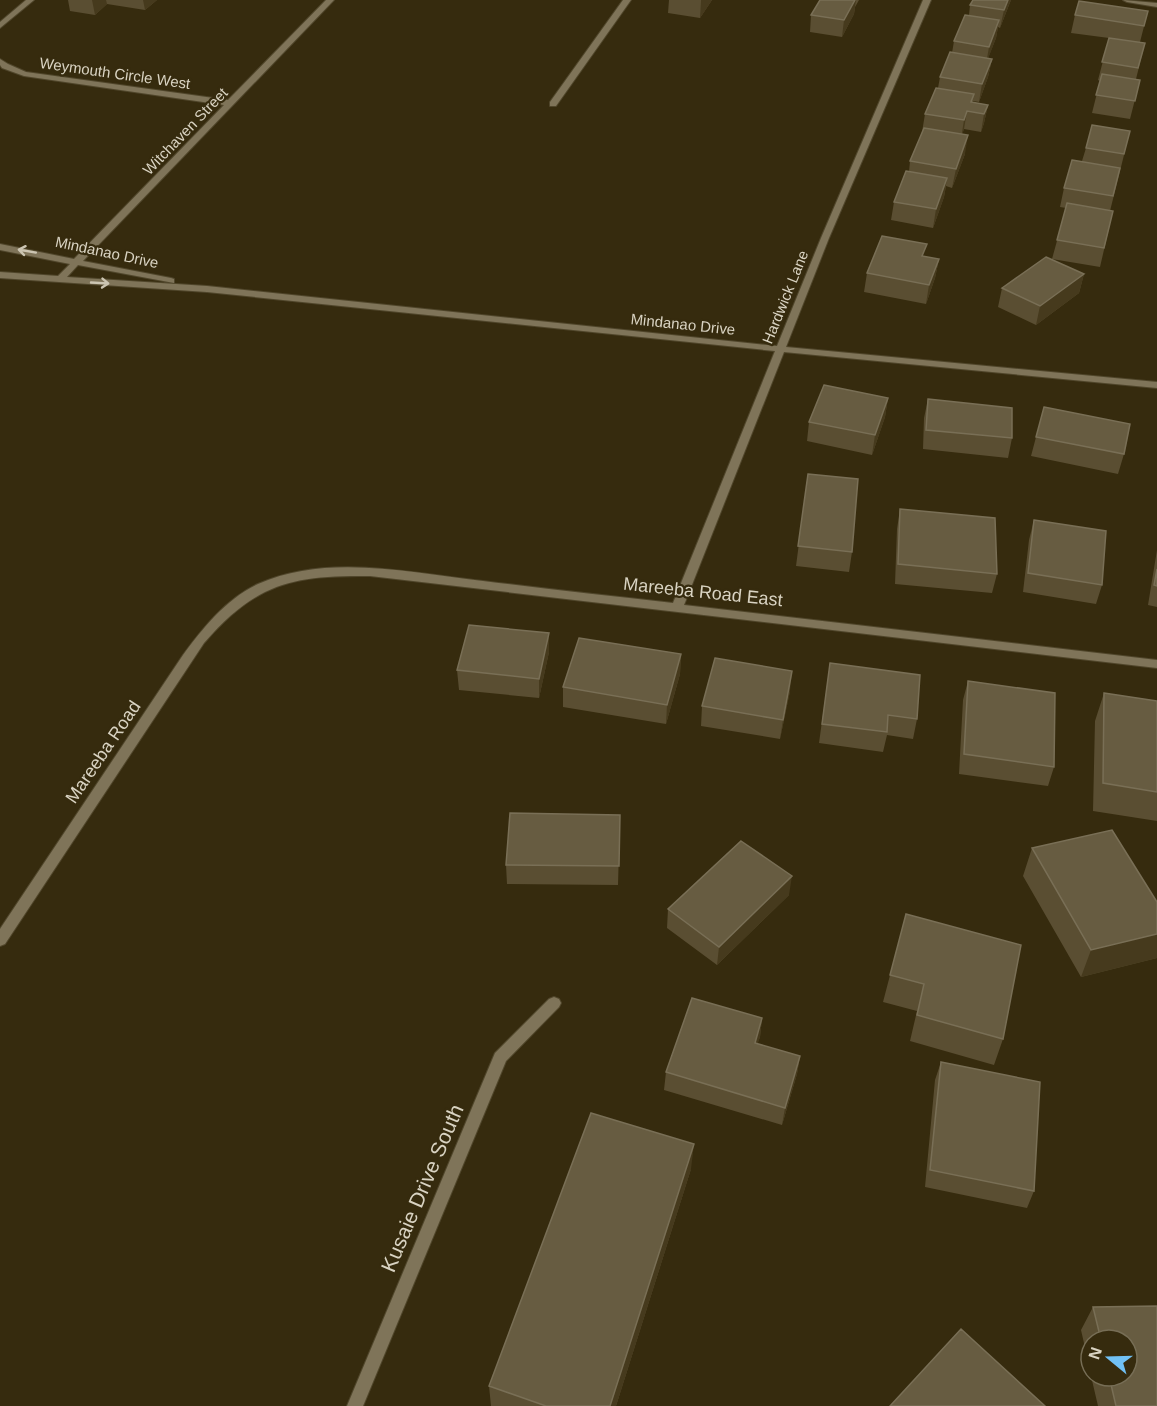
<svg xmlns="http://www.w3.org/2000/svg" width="1157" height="1406" font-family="Helvetica,sans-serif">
<rect width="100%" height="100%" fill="#362b0e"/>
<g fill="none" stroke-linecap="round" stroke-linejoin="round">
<defs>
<path id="minor" d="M26,0H34L0,28V22Z
M326,0H334L83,261L171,278L174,279V283L78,265L67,277L207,286L777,346L821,238L923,0H931L829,238L786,347L1157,382V388L784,352L684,605L1157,660V668L370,576C293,575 256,583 204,643L5,944L0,946V929L183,655C203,628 226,599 258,584C328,553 410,573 483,581C546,589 609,596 673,603L775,351L207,292L0,278V272L58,276L70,264L0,250V244L74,259L224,105L24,76L2,68L0,65V59L8,64L26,72L228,100Z
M623,0H631L556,106H550V102Z
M1123,0L1157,3V7L1127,2Z
M554,997L559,999L561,1003L559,1007L506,1061L363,1406H347L495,1053L549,999Z"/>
</defs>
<!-- minor casing -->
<use href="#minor" stroke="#50462b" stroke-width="2"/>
<!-- minor -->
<use href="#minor" fill="#7f7459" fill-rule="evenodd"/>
</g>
<!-- wall -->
<path fill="#5a4e32" d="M68,0H157L145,10L107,4L95,15L70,11Z
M669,0H712L700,18L668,13Z
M820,0H859L855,7L854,14L842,37L810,32L811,15Z
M973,0H1011L1000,28L998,27L996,38L988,58L992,59L988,77L979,102L973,101L972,103L988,105L984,123L981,132L964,129L962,134L965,154L952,188L946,186L944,197L933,228L891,220L894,202L909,172L910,161L922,132L925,114L938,88L940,77L952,53L954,41L969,15L970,5Z
M1148,11L1140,42L1145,43L1136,79L1140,80L1130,119L1092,113L1100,81L1098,80L1109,38L1071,33L1075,15Z
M1130,131L1110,211H1113L1100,267L1052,259L1066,208L1060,207L1064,188L1082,161L1086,148Z
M939,259L935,278L926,304L864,292L867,273Z
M1084,274L1079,293L1036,325L998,307L1002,288Z
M888,398L885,417L872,455L807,441L809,422Z
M928,399L1012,438L1008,458L923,449L924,418Z
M1044,407L1124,454L1118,474L1031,456Z
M808,474L852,552L849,572L796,566Z
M900,509L997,574L992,593L895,584L897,529Z
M1034,520L1102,585L1096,604L1023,592L1029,540Z
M1157,550V607L1148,605Z
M549,652L539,698L459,690L457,670Z
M681,654L680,674L666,724L563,707V687Z
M830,663L917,719L913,739L887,735L883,752L819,743Z
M968,681L1054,767L1048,786L959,774L963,700Z
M790,691L780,739L701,726L702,706Z
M1104,693L1157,701V821L1093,811L1095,721Z
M620,815L618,885L507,884L506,865Z
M1032,848L1157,902V958L1081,977L1023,876Z
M789,895L717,965L667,928L668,909Z
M906,914L1003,1039L994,1065L910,1041L917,1011L883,1002Z
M762,1018L760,1037L757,1044L800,1056L797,1074L782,1125L664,1090L666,1072Z
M941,1062L1034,1191L1027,1208L925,1187L935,1080Z
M691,1169L616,1406H491L489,1386Z
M1157,1306V1406H1098L1091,1376H1127V1340H1091V1374L1081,1330L1093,1307Z"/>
<!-- shaded-wall -->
<path fill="#463a1d" d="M92,0H106L107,4L95,15Z
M143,0H157L145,10Z
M701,0H712L700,18L701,1Z
M855,0H856L854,14L842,37L844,20Z
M1008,0H1011L1010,2L1000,28L1004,10Z
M999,20L996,38L986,64L989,47Z
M992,59L988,77L979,102L982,84Z
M988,105L984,123L981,132L984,114Z
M967,111L964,129L961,139L964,120Z
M968,135L965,154L952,188L956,169Z
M947,178L944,197L933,228L936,209Z
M939,259L935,278L926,304L929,285Z
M1084,274L1079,293L1036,325L1040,306Z
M888,398L885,417L872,455L875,435Z
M549,633V652L539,698V679Z
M681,654L680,674L666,724L667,705Z
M792,671L790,691L780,739L783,720Z
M792,876L789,895L717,965L719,947Z
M1157,934V958L1081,977L1091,950Z
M762,1018L760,1037L752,1061L755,1043Z
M800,1056L797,1074L782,1125L785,1108Z
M694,1144L691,1169L616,1406H610Z"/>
<!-- building -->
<path fill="#675c41" stroke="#796f56" stroke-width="1.5" d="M820,0H855L844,20L811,15Z
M973,0H1008L1004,10L970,5Z
M1079,1L1148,11L1144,26L1075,15Z
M965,15L999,20L989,47L954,41Z
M1109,38L1145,43L1138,68L1102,62Z
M950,52L992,59L982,84L940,77Z
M1102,74L1140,80L1135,101L1096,95Z
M936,88L974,94L971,102L988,105L984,114L967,111L964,120L925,114Z
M1092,125L1130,131L1124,154L1086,148Z
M924,128L968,135L956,169L910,161Z
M1072,160L1120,168L1113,196L1064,188Z
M906,171L947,178L936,209L894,202Z
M1067,203L1113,211L1104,248L1057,240Z
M882,236L927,244L922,256L939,259L929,285L867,273Z
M1046,257L1084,274L1040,306L1002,288Z
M824,385L888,398L875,435L809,422Z
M928,399L1012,408V438L926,430Z
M1044,407L1130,424L1124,454L1036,437Z
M808,474L858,479L852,552L798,546Z
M900,509L995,518L997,574L898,564Z
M1034,520L1106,531L1102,585L1028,573Z
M1157,569V586L1154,585Z
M469,625L549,633L539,679L457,670Z
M579,638L681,654L667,705L563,687Z
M715,658L792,671L783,720L702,706Z
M830,663L920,675L917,719L888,715L887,732L822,724Z
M968,681L1055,693L1054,767L964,754Z
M1104,693L1157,701V792L1103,783Z
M510,813L620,815L619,866L506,865Z
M1112,830L1157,902V934L1091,950L1032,848Z
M741,841L792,876L719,947L668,909Z
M906,914L1021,945L1003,1039L917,1015L924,984L890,975Z
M692,998L762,1018L755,1043L800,1056L785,1108L666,1072Z
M941,1062L1040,1082L1034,1191L930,1170Z
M591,1113L694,1144L610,1406H546L489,1386Z
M1157,1306V1406H1116L1109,1376H1127V1340H1101L1093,1307Z
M961,1329L1045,1406H890Z"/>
<!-- one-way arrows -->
<defs><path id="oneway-shaft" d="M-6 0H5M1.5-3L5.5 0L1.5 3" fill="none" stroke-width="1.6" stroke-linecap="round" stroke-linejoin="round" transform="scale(1.5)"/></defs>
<g stroke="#ccc5b2">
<use href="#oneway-shaft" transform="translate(27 251) rotate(-170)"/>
<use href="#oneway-shaft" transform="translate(100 283) rotate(3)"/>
</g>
<g text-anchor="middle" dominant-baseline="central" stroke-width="4.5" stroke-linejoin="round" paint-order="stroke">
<!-- far-street labels -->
<g font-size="15" fill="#d9d3c2" stroke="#362b0e">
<text transform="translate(115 73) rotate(8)">Weymouth Circle West</text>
<text transform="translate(185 131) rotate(-46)">Witchaven Street</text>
<text transform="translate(107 252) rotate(12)">Mindanao Drive</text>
<text transform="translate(785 297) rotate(-68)">Hardwick Lane</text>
<text transform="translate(683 324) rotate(6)">Mindanao Drive</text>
</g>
<!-- street labels -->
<g font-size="18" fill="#d9d3c2" stroke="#362b0e">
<text transform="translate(703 592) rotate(6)">Mareeba Road East</text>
<text transform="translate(103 752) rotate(-56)">Mareeba Road</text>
</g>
<!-- near-street labels -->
<g font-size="21" fill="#d9d3c2" stroke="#362b0e">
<text transform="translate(422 1188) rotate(-67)">Kusaie Drive South</text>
</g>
</g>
<!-- north arrow -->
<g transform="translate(1109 1358) rotate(289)"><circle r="28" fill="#362b0e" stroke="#776e56" stroke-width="1.5"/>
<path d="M0-4.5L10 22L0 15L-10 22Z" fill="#71c1f5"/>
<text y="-9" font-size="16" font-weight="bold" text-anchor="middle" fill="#d9d3c2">N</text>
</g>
</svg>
